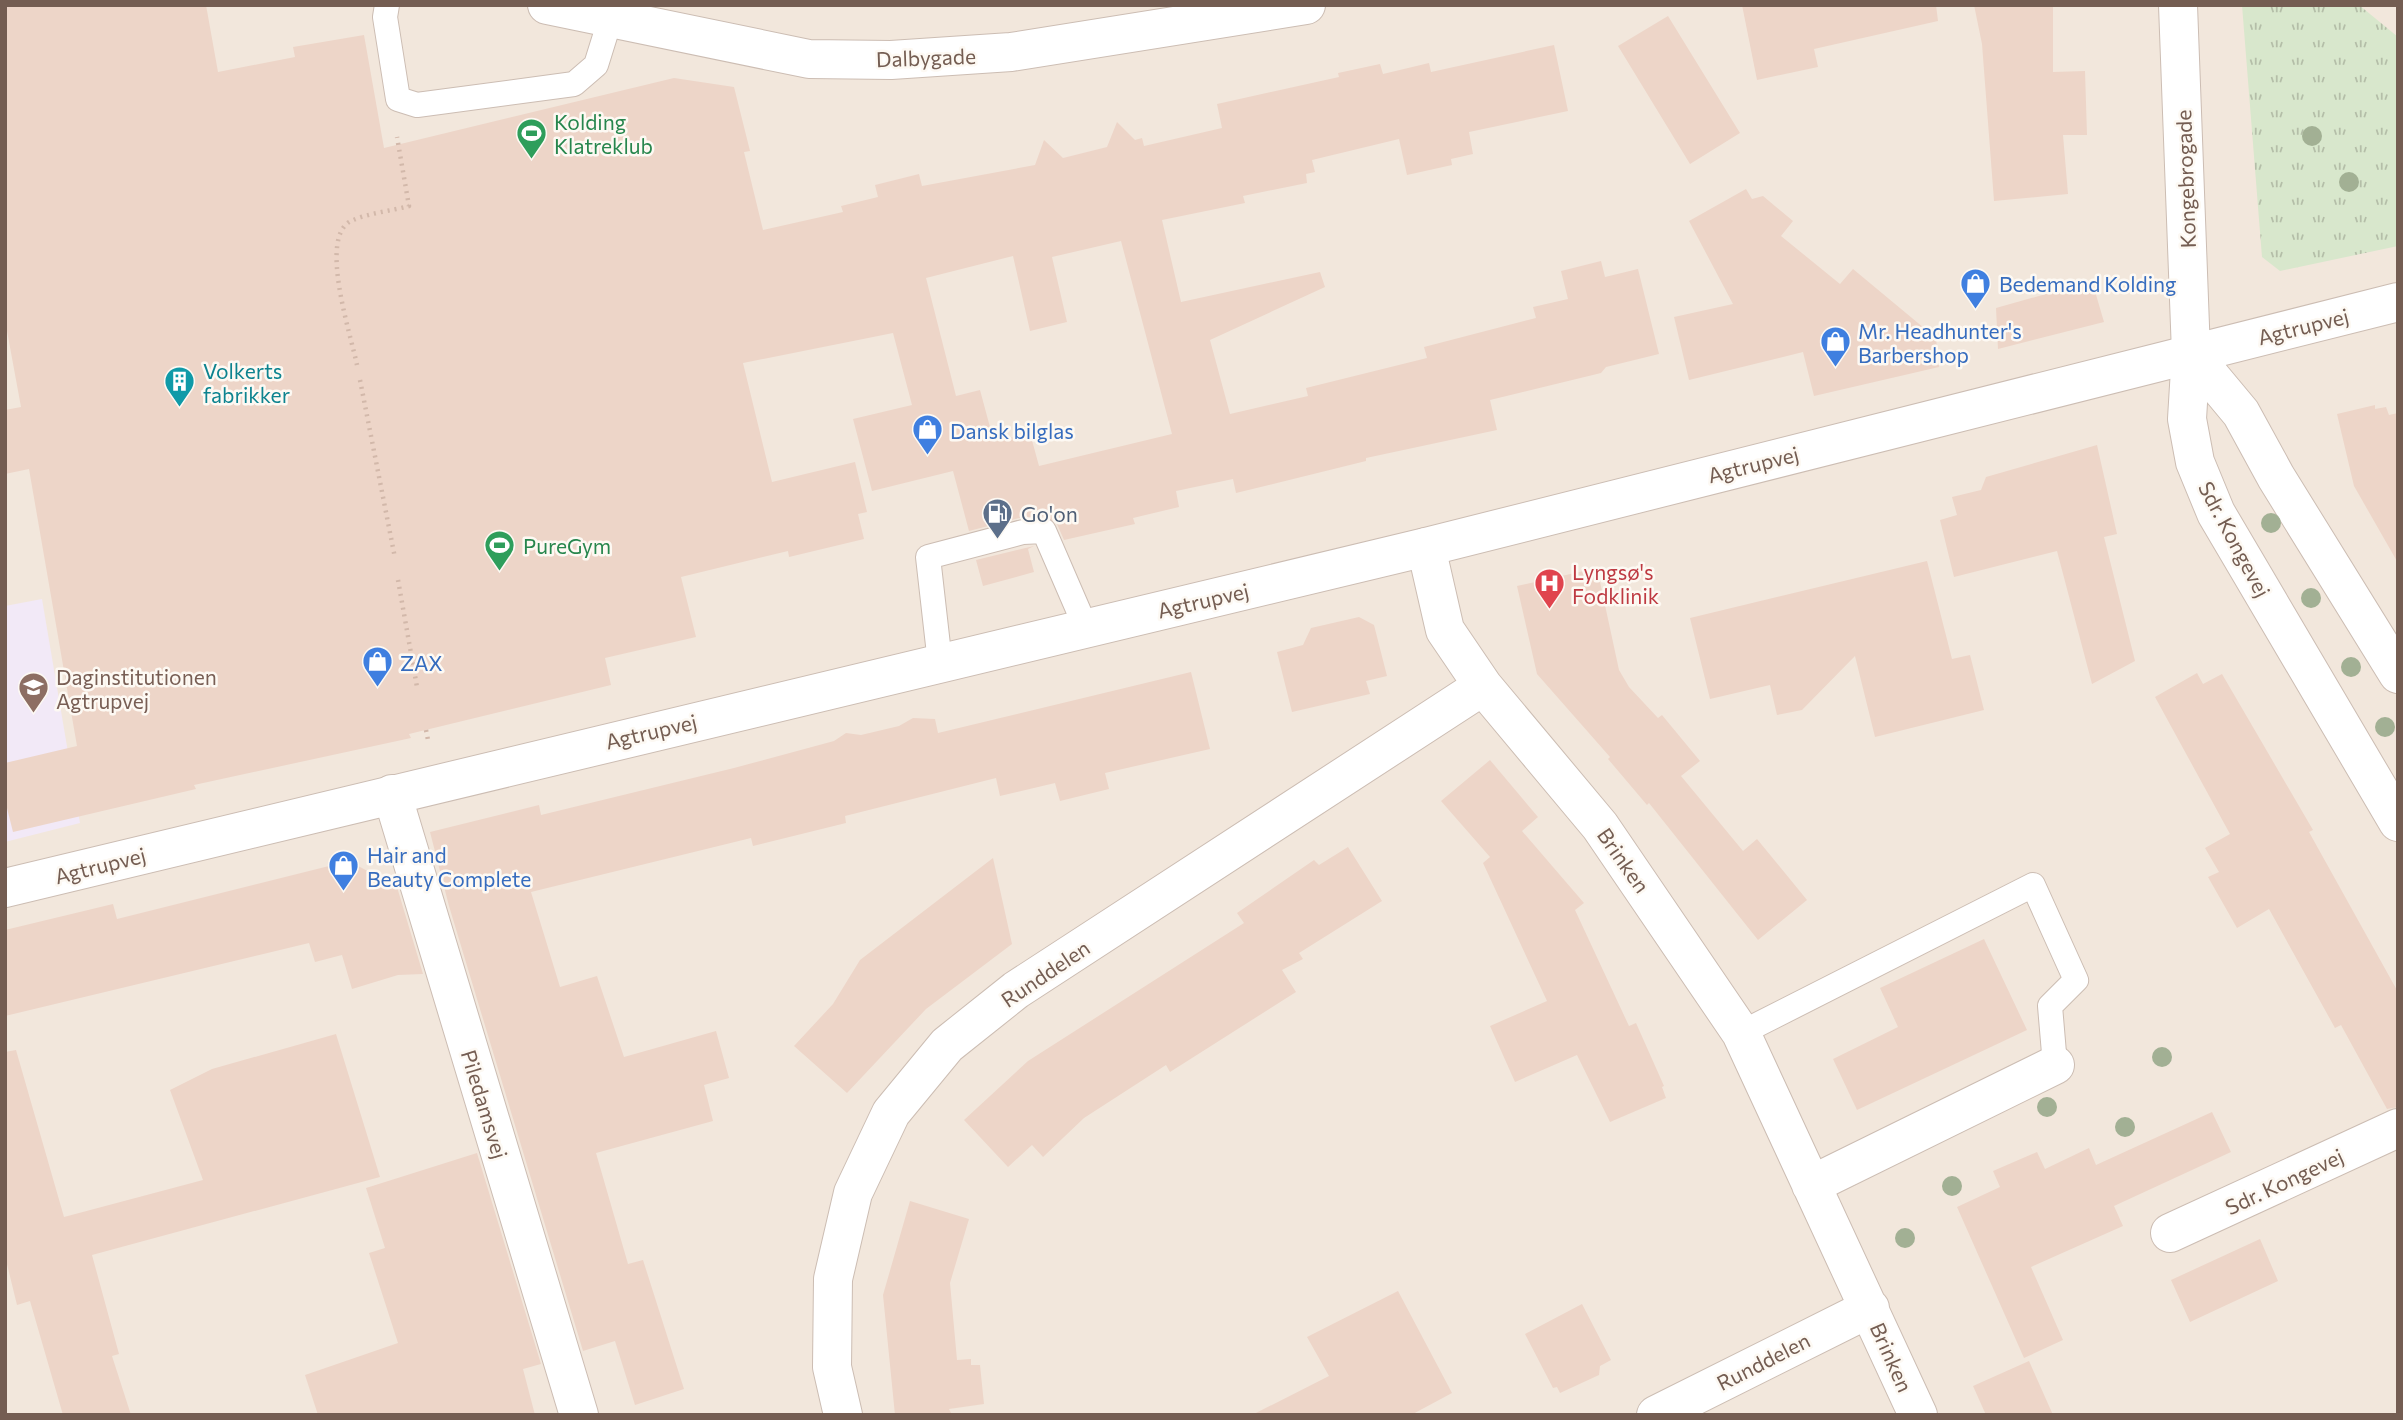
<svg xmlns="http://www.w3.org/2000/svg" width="2403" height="1420" font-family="Commissioner,sans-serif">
<defs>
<pattern id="grass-tufts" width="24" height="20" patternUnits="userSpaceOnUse" patternTransform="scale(1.75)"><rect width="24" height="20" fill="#d8e7cc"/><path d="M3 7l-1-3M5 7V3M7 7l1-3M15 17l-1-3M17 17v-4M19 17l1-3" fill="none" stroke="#b4bea8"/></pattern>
</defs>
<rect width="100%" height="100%" fill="#fbf5ed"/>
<!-- residential -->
<path fill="#f2e7dc" d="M5,5H2398V1415H5Z"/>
<!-- education -->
<path fill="#f2e9f7" d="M42,599L80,823L5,842V606Z"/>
<!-- grass -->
<path fill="url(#grass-tufts)" d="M2242,5H2359L2398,37V246L2280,271L2262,257Z"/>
<!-- building -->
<path fill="#edd5c8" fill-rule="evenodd" d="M5,5H206L218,72L295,57L293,47L364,35L384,148L674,78L734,87L750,151L744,152L763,230L843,212L841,206L878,197L875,185L919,174L922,186L1035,165L1044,140L1063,158L1107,147L1117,122L1135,140L1142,138L1144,146L1222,128L1217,104L1339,77L1338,73L1380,64L1383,74L1429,63L1431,72L1554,45L1568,111L1469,132L1473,154L1451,159L1452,165L1407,175L1399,139L1312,160L1315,172L1306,174L1307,183L1243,196L1245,203L1162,220L1181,302L1320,272L1325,287L1210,340L1230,414L1308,396L1306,388L1427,358L1424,347L1536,318L1533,307L1568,299L1561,271L1601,261L1605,277L1638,269L1659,354L1606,367L1601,373L1490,400L1497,430L1366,458V461L1236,493L1233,479L1176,491L1179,507L1133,518L1135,524L1064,540L1057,524L1044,516L1019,518L969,531L953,471L872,491L853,419L912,405L893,333L743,363L772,482L855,462L867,512L858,514L864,539L789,557L788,551L681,577L696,637L605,658L611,685L409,734L411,738L194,785L196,789L13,832L5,800V763L77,746L29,469L5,474V410L21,407L5,320ZM1121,241L1172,434L1039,466L1030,433L994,442L980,390L956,396L926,278L1013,256L1030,331L1067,322L1052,257Z
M1742,5H1936L1938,21L1814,49L1818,67L1757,80Z
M1974,5H2053V72L2085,71L2087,135H2063L2068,194L1994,201L1982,44Z
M1668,16L1740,133L1690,164L1618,46Z
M1746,189L1752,199L1763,196L1793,221L1781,236L1840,284L1853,269L1936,338L1939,367L1814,396L1803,352L1689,380L1674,317L1733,304L1689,221Z
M2092,281L2104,322L1998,349L1996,308Z
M2375,405V409L2386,407L2389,415L2398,413V563L2354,486L2337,414Z
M2097,445L2117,534L2104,537L2135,661L2092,684L2057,551L1954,577L1940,520L1957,515L1952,497L1981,490L1986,477Z
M1034,546L1028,549L1034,572L983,586L976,560Z
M1927,561L1952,659L1970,655L1984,710L1875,737L1855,656L1802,710L1777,715L1770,685L1710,699L1690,618Z
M1597,568L1619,670L1629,687L1658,718L1662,715L1700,761L1681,776L1743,851L1757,839L1807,900L1758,940L1649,803L1647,805L1608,759L1610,757L1537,674L1517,586Z
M1359,617L1374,625L1387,676L1366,681L1370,694L1292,712L1277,652L1303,645L1311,628Z
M1191,672L1210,749L1105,773L1109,789L1060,801L1055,783L1000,796L996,778L845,816L846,823L753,846L751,838L531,892L560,987L597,976L624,1057L716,1031L729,1078L704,1085L713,1121L596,1153L628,1264L643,1260L684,1389L635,1405L615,1341L583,1351L449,906L430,832L539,805L541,815L734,768L834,741L846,733L861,735L899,726L913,718L935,719L938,733Z
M2197,673L2203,684L2222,674L2313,830L2309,832L2398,992V1107L2387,1109L2341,1025L2335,1028L2269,909L2237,928L2208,877L2219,872L2205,848L2230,834L2155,697Z
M1490,760L1538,817L1522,831L1584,903L1575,910L1629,1026L1636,1023L1664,1086L1662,1087L1666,1098L1610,1122L1577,1055L1515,1082L1490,1026L1547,1001L1483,863L1490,857L1441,801Z
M1348,847L1382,901L1299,953L1303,959L1282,970L1296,992L1170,1072L1166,1065L1084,1118L1043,1157L1032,1145L1008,1167L964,1120L1028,1061L1244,923L1237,913L1314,860L1319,865Z
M993,858L1012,944L926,1009L847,1093L794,1046L833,1004L860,960Z
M349,861L397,887L423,974L398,975L352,989L342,955L315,962L309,943L5,1016V930L113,904L117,919Z
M1984,939L2027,1030L1857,1110L1833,1059L1898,1027L1880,988Z
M336,1034L380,1177L92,1255L119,1354L112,1356L131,1415H63L30,1301L17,1305L5,1256V1052L16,1050L64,1217L203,1180L170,1090L212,1069Z
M2212,1112L2231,1152L2114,1206L2123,1226L2031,1267L2063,1340L2024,1358L1957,1207L2000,1187L1993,1171L2037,1152L2045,1169L2089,1148L2096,1165Z
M477,1153L541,1364L523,1369L535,1415H318L305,1375L398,1343L369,1253L385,1248L366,1188Z
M910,1201L969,1219L950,1283L957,1360L971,1359V1365H980L984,1404L949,1409L952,1415H895L883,1295Z
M2260,1239L2278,1281L2190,1322L2171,1280Z
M1398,1291L1452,1393L1411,1415H1252L1329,1376L1307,1337Z
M1582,1304L1611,1360L1600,1366L1599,1375L1560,1393L1557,1387L1553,1388L1525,1334Z
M2029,1361L2053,1415H1986L1973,1386Z"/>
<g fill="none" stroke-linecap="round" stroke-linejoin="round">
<defs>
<path id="service" d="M387,5L385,17L398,99L417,105L574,84L596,65L610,20
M940,663L928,557L1023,532L1044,531L1086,628
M1741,1033L2033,885L2076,980L2050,1006L2055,1065"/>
<path id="minor" d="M547,5L809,59L891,60L1011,52L1306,5
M2178,5L2191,353L2187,419L2195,462L2216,513L2398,822
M2191,353L2241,413L2276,477L2398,674
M1426,547L1445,630L1483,686L1600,826L1741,1033L1918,1415
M392,794L579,1415
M1811,1185L2055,1065
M2170,1233L2398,1128
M843,1415L832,1367L833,1279L853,1193L891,1113L947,1045L1016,990L1483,686
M1656,1415L1870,1308"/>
<path id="tertiary" d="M5,888L1426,547L2398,302"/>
</defs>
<!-- service casing -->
<use href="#service" stroke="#ccbdb3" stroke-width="26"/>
<!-- minor casing -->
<use href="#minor" stroke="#ccbdb3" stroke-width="40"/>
<!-- tertiary casing -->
<use href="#tertiary" stroke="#ccbdb3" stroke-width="40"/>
<!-- path -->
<path stroke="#d2b8aa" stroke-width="4.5" stroke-dasharray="2 5" stroke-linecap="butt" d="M357,365C351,335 318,237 351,221C368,213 391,211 409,206L397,137
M360,380L395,558
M398,580L417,687
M426,730L428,740"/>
<!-- service -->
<use href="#service" stroke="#fff" stroke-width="24"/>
<!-- minor -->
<use href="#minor" stroke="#fff" stroke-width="38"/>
<!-- tertiary -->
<use href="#tertiary" stroke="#fff" stroke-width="38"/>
</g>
<!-- trees -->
<g fill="#a2b094">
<circle cx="2312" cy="136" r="10"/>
<circle cx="2349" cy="182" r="10"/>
<circle cx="2271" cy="523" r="10"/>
<circle cx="2311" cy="598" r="10"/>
<circle cx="2351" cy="667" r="10"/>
<circle cx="2385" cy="727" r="10"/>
<circle cx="2162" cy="1057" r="10"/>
<circle cx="2047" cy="1107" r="10"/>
<circle cx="2125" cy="1127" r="10"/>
<circle cx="1952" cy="1186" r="10"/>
<circle cx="1905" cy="1238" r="10"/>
</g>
<!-- icons -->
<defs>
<symbol id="stadium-pin" viewBox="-11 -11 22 30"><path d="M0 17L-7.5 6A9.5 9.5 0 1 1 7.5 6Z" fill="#2e9e5b" stroke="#fdf9f3"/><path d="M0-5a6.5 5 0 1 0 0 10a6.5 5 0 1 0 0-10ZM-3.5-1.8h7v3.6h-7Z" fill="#fff"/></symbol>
<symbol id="shop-pin" viewBox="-11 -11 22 30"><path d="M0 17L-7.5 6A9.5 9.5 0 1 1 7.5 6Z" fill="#3f7fe0" stroke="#fdf9f3"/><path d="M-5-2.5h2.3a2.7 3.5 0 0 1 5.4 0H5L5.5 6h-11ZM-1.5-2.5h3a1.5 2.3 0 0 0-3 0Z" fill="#fff"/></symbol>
<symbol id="building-pin" viewBox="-11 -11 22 30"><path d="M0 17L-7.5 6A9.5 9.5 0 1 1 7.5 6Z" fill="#0f9aa8" stroke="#fdf9f3"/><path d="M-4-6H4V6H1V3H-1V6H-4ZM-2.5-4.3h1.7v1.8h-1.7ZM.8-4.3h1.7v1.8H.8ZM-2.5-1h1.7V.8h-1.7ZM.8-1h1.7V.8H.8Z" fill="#fff"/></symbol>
<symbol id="fuel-pin" viewBox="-11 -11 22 30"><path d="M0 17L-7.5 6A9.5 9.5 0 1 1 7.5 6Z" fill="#5c6f8a" stroke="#fdf9f3"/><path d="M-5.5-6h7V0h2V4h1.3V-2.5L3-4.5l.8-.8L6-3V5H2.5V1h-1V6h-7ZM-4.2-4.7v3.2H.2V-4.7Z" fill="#fff"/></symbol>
<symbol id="hospital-pin" viewBox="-11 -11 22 30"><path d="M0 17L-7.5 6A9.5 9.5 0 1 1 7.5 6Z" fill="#e0444e" stroke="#fdf9f3"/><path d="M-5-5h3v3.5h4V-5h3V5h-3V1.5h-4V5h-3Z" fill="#fff"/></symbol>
<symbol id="school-pin" viewBox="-11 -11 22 30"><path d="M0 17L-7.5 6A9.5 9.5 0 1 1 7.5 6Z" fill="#8d6e63" stroke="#fdf9f3"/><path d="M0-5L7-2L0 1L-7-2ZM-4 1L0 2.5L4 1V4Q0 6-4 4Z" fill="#fff"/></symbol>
</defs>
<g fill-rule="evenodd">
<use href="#stadium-pin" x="514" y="116" width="35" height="47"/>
<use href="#shop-pin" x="1958" y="266" width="35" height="47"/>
<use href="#shop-pin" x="1818" y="324" width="35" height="47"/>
<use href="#building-pin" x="162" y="364" width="35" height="47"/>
<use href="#shop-pin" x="910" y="412" width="35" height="47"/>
<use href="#fuel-pin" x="980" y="496" width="35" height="47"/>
<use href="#stadium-pin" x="482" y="528" width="35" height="47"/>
<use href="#hospital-pin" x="1532" y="566" width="35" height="47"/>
<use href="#shop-pin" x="360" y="644" width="35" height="47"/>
<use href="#school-pin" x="16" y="670" width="35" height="47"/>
<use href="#shop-pin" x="326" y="848" width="35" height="47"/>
</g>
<g text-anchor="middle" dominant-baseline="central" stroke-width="5" stroke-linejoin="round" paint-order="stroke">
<!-- street labels -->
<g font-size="21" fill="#745d52" stroke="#fdf9f3">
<text transform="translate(926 57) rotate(-2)">Dalbygade</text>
<text transform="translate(2185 179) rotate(-92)">Kongebrogade</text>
<text transform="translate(2303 326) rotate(-14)">Agtrupvej</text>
<text transform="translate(1753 464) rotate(-14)">Agtrupvej</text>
<text transform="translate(2235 539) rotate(62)">Sdr. Kongevej</text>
<text transform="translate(1203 600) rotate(-13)">Agtrupvej</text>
<text transform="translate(651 731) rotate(-13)">Agtrupvej</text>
<text transform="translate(1624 860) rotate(55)">Brinken</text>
<text transform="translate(100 865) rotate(-14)">Agtrupvej</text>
<text transform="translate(1045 973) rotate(-34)">Runddelen</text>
<text transform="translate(485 1104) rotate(73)">Piledamsvej</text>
<text transform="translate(2284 1181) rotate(-25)">Sdr. Kongevej</text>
<text transform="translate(1892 1357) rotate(66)">Brinken</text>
<text transform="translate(1763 1361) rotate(-27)">Runddelen</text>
</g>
<!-- leisure labels -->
<g font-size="21" fill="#27864d" stroke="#fdf9f3" text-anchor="start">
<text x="554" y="121">Kolding<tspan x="554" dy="24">Klatreklub</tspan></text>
<text x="523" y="545">PureGym</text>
</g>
<!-- shop labels -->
<g font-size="21" fill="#366cbe" stroke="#fdf9f3" text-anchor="start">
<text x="1999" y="283">Bedemand Kolding</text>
<text x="1858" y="330">Mr. Headhunter's<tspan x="1858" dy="24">Barbershop</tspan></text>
<text x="950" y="430">Dansk bilglas</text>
<text x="400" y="662">ZAX</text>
<text x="367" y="854">Hair and<tspan x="367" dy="24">Beauty Complete</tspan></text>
</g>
<!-- culture labels -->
<g font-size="21" fill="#0d838f" stroke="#fdf9f3" text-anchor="start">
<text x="203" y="370">Volkerts<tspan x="203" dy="24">fabrikker</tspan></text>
</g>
<!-- service labels -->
<g font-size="21" fill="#4e5e75" stroke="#fdf9f3" text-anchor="start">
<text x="1021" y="513">Go'on</text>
</g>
<!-- health labels -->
<g font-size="21" fill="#be3a42" stroke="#fdf9f3" text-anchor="start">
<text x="1572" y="571">Lyngsø's<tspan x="1572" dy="24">Fodklinik</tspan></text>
</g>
<!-- education labels -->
<g font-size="21" fill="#785e54" stroke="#fdf9f3" text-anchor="start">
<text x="56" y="676">Daginstitutionen<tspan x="56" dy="24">Agtrupvej</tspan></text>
</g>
</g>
<!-- border -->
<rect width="2403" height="1420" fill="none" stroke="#745d52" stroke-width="14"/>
</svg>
